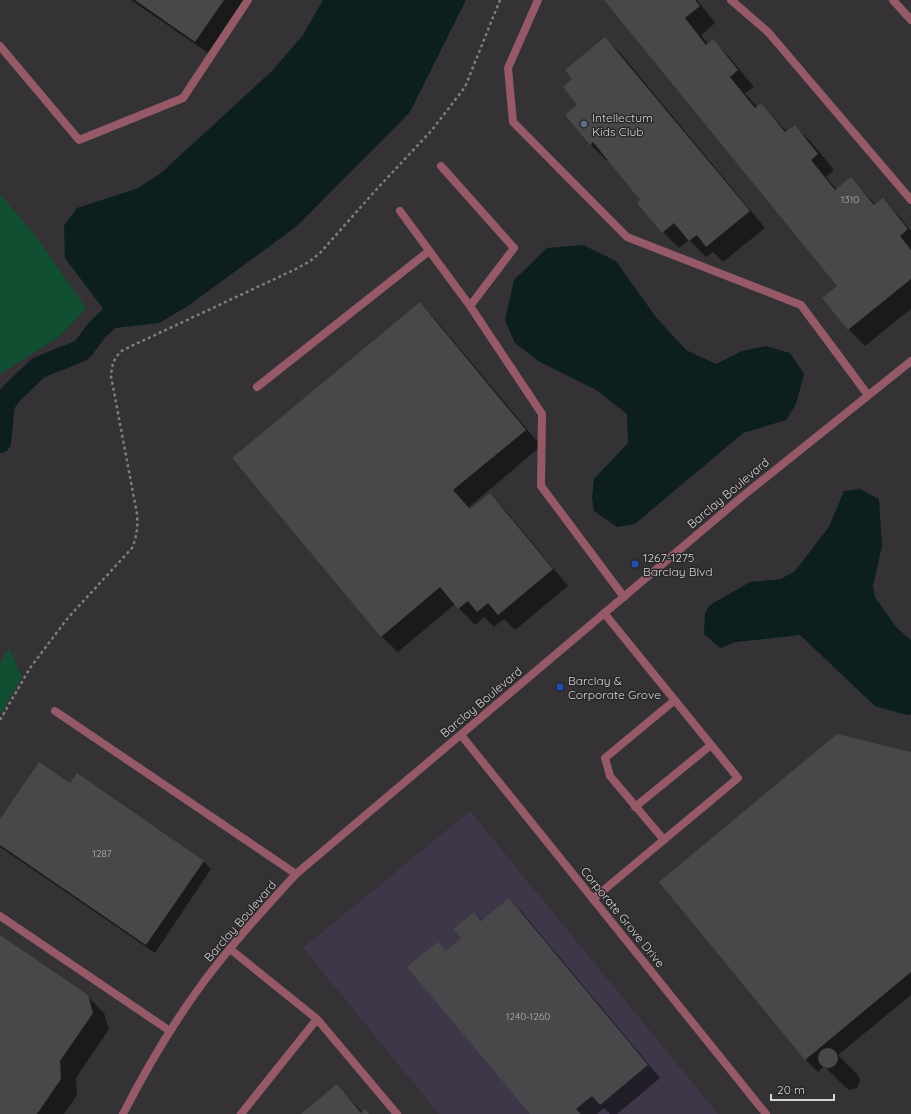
<svg xmlns="http://www.w3.org/2000/svg" width="911" height="1114" font-family="Quicksand,sans-serif">
<rect width="100%" height="100%" fill="#343234"/>
<!-- industrial -->
<path fill="#3d3749" d="M470,811L718,1114H439L303,948Z"/>
<!-- green -->
<path fill="#114f33" d="M0,194L35,235L86,308L60,336L0,374Z
M9,648L22,677L0,715V664Z"/>
<!-- water -->
<path fill="#0c1e1e" d="M323,0H466L410,112L297,226L188,306L159,323L97,330L104,310L65,258L64,226L77,208L136,189L161,173L272,71L303,35Z
M583,245L616,261L655,316L686,350L716,364L742,351L766,346L790,353L804,374L796,404L786,420L743,433L635,524L617,527L594,511L592,498L594,479L628,443L627,414L596,390L540,362L515,343L505,320L514,280L547,248Z
M860,489L879,499L882,546L873,586L875,597L896,627L911,640V714L907,715L875,706L800,635L736,642L720,648L704,634L705,613L710,605L750,582L781,579L795,571L829,527L844,491Z"/>
<!-- shadow -->
<path fill="#0007" d="M131,0H244L208,53Z
M605,0H697L715,23L701,35L708,44L713,41L729,57L754,87L745,93L757,107L761,104L787,132L795,126L811,142L834,170L826,177L837,190L851,179L876,205L883,200L899,216L911,231V309L865,346L849,330L823,299L839,286Z
M605,38L621,54L765,228L723,262L713,252L706,257L689,240L679,248L663,232L638,203L642,200L608,159L607,161L590,144L579,105L574,80Z
M420,303L436,320L541,446L469,507L471,510L490,494L506,511L568,586L515,630L504,619L494,627L484,617L475,625L455,604L398,652L381,636Z
M911,753V995L838,1055L857,1074L860,1080L857,1088L849,1090L845,1087L824,1066L818,1072L805,1059Z
M70,784L203,861L211,869L155,953L0,847V821Z
M509,899L521,911L660,1078L617,1114H610L604,1108L597,1114H532L446,952L462,938L474,913L482,921Z
M0,936L87,996L104,1013L109,1029L76,1078L77,1095L64,1114H0Z
M337,1086L363,1113L368,1114H303Z"/>
<g fill="none" stroke-linecap="round" stroke-linejoin="round">
<!-- canal -->
<path stroke="#0c1e1e" stroke-width="22" d="M0,442L4,404L11,394L38,368L82,350L97,330L119,309"/>
</g>
<!-- building -->
<path fill="#48484a" d="M135,0H224L195,42Z
M604,0H695L700,6L685,18L706,45L713,39L738,70L730,77L755,108L761,103L785,132L795,125L818,154L811,160L835,190L851,177L874,205L883,198L908,229L900,236L911,250V279L848,330L822,298L837,286Z
M605,37L750,211L706,247L697,235L689,241L674,223L662,233L637,203L640,200L593,142L590,145L565,115L577,105L563,87L572,79L565,70Z
M420,302L526,430L453,490L470,509L490,493L553,569L498,615L488,603L477,612L468,601L458,609L440,587L381,637L232,458Z
M837,734L911,752V972L805,1060L659,882Z
M39,762L70,783L77,773L204,861L146,945L0,845V819Z
M509,898L648,1065L600,1105L592,1096L576,1109L581,1114H530L407,967L438,942L446,951L461,938L453,929L474,912L481,921Z
M0,935L88,995L93,1013L60,1061L61,1079L37,1114H0Z
M818 1058a10 10 0 1 1 20 0a10 10 0 1 1-20 0Z
M337,1084L361,1113L365,1109L369,1114H301Z"/>
<g fill="none" stroke-linecap="round" stroke-linejoin="round">
<!-- path -->
<path stroke="#7f7e7f" stroke-width="2.5" stroke-dasharray="3 3" stroke-linecap="butt" d="M0,720L30,668L67,619L132,548C137,536 138,527 137,514L111,376C112,364 114,357 123,350L296,269L310,261L320,253L375,191L432,130L465,87L500,0"/>
<!-- service -->
<path stroke="#955968" stroke-width="8" d="M538,0L508,68L513,122L627,237L801,305L868,395
M731,0L768,32L911,200
M0,46L79,140L183,98L248,0
M441,166L514,248L470,306
M400,211L470,306L542,414L541,486L624,597
M257,387L429,251
M55,711L296,874
M635,807L711,745
M664,840L610,776L605,758L675,700
M593,899L738,778L604,613
M0,916L170,1031
M230,949L317,1019L397,1114
M241,1114L317,1019"/>
<!-- minor -->
<path stroke="#955968" stroke-width="8" d="M461,735L766,1114"/>
<!-- tertiary -->
<path stroke="#955968" stroke-width="8" d="M893,0L911,20
M123,1114C146,1069 172,1025 202,984C231,945 263,910 296,874L744,495L911,361"/>
</g>
<!-- markers -->
<circle fill="#5c6f8a" stroke="#2a282a" stroke-width="1.5" cx="584" cy="124" r="4"/>
<g fill="#1a4fb4" stroke="#2a282a" stroke-width="1.5">
<rect x="631" y="560" width="8" height="8" rx="2"/>
<rect x="556" y="683" width="8" height="8" rx="2"/>
</g>
<g text-anchor="middle" dominant-baseline="central" stroke-width="3" stroke-linejoin="round" paint-order="stroke">
<!-- number labels -->
<g font-size="10" fill="#b2b2b3">
<text x="850" y="199">1310</text>
<text x="102" y="853">1287</text>
<text x="528" y="1016">1240-1260</text>
</g>
<!-- poi labels -->
<g font-size="12" fill="#d6d5d6" stroke="#2a282a" text-anchor="start">
<text x="592" y="117">Intellectum<tspan x="592" dy="14">Kids Club</tspan></text>
<text x="643" y="557">1267-1275<tspan x="643" dy="14">Barclay Blvd</tspan></text>
<text x="568" y="680">Barclay &amp;<tspan x="568" dy="14">Corporate Grove</tspan></text>
</g>
<!-- street labels -->
<g font-size="12" fill="#d6d5d6" stroke="#2a282a">
<text transform="translate(728 493) rotate(-40)">Barclay Boulevard</text>
<text transform="translate(481 702) rotate(-40)">Barclay Boulevard</text>
<text transform="translate(623 917) rotate(51)">Corporate Grove Drive</text>
<text transform="translate(240 921) rotate(-49)">Barclay Boulevard</text>
</g>
</g>
<!-- scale -->
<path d="M771 1094v6h63v-6" fill="none" stroke="#d6d5d6" stroke-width="2"/>
<text x="777" y="1094" font-size="12" fill="#d6d5d6" stroke="#2a282a" stroke-width="3" paint-order="stroke">20 m</text>
</svg>
